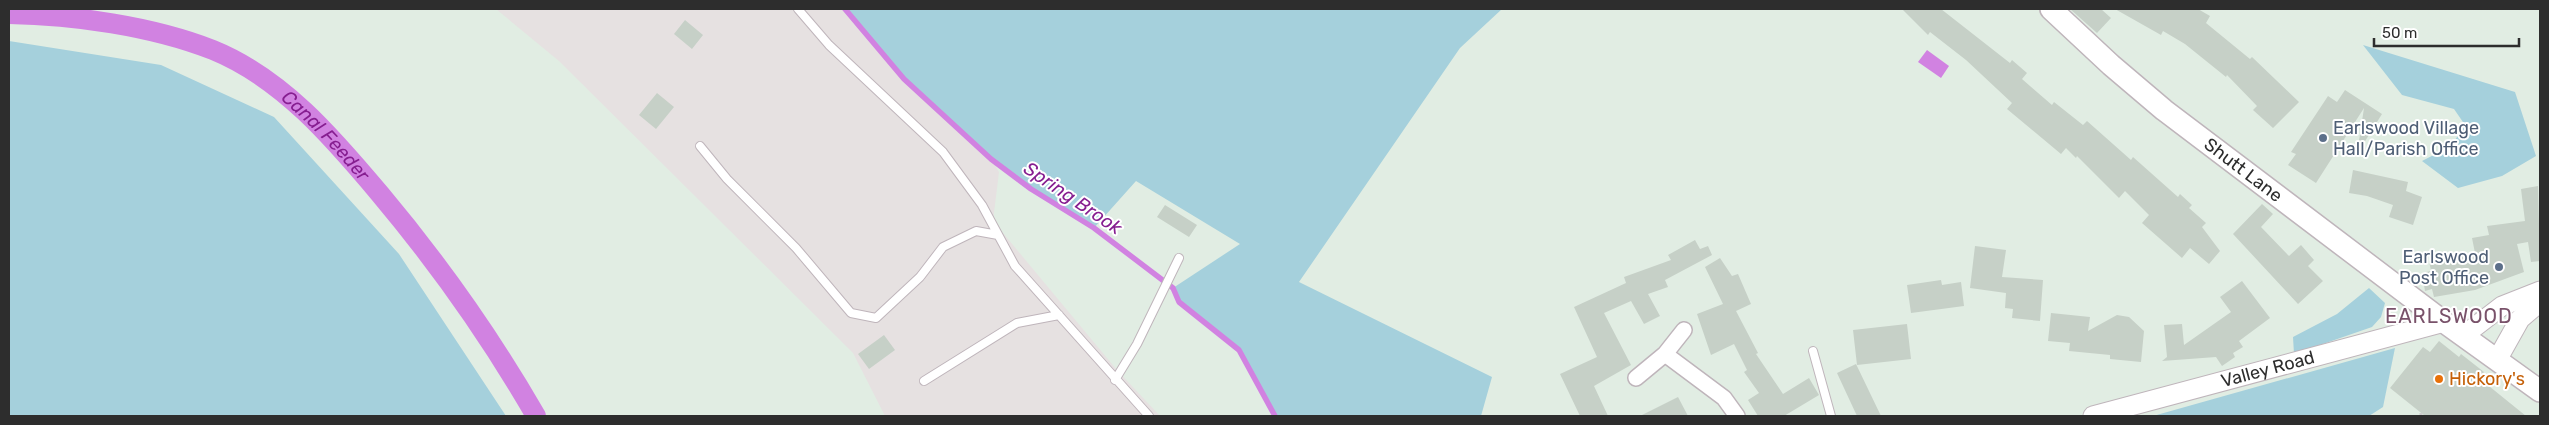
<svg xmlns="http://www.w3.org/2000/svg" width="2549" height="425" font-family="Rubik,sans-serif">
<rect width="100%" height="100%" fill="#e1ede3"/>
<!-- industrial -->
<path fill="#e6e1e1" d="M496,9H845L904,79L991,159L999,172L993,221L1117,370L1160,416H885L853,353L559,61Z"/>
<!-- green -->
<path fill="#a5d0dc" d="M845,9H1502L1460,48L1299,282L1492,377L1481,416H1275L1239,350L1179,302L1173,288L1240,244L1136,181L1094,228L1031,189L991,159L904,79Z
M9,41L161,65L274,117L399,254L506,416H9Z
M2363,45L2515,92L2536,156L2502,176L2458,188L2422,161L2451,146L2465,125L2454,109L2402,95Z
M2369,288L2385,303L2381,317L2372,327L2294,354L2293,337L2337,314Z
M2395,348L2383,407L2369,416H2153Z"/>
<!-- water -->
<path fill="#d182e1" d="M1927,50L1949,66L1941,78L1918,62Z"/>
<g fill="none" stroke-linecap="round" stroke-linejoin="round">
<!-- stream -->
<path stroke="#d182e1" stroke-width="5.5" d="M845,9L904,79L991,159L1031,189L1094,228L1173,288L1179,302L1239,350L1275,416"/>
<!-- canal -->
<path stroke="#d182e1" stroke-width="20" id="s1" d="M9,14C73,15 152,26 213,50C282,78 333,138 380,194C438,263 491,338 536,416"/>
</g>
<!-- building -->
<path fill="#c6d0c7" d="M1902,9H1941L2010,63L2012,60L2027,73L2022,79L2052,105L2054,102L2083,125L2087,121L2131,160L2133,157L2178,197L2180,194L2192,205L2189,208L2206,223L2202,227L2220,251L2209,264L2190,248L2182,258L2142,223L2149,215L2125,191L2119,198L2077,156L2076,158L2066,148L2061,154L2007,109L2012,103L1966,60L1930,32L1928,35Z
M2070,9H2101L2111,18L2097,33Z
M2115,9H2198L2210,16L2206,23L2250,59L2252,57L2299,102L2273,128L2253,110L2257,106L2227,75L2226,77L2185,44L2163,31L2161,35Z
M685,20L703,35L692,49L674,34Z
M2345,90L2382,114L2357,154L2364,108L2316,183L2288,165L2296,154L2291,152L2328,96L2337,102Z
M657,93L674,107L656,129L639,115Z
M2353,170L2408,182L2406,191L2422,197L2413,225L2389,217L2393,205L2367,196L2349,193Z
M2538,186L2540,261L2531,262L2528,242L2517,244L2524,272L2475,290L2434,297L2432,289L2425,291L2422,273L2431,271L2429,261L2475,253L2472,238L2489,235L2487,226L2525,221L2521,189Z
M2262,204L2273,214L2261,227L2289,256L2301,245L2314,260L2308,266L2323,281L2298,304L2233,234Z
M1165,205L1197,225L1189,237L1157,217Z
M1695,240L1700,249L1708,246L1712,255L1665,280L1668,287L1648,294L1660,316L1644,324L1631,301L1604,313L1631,365L1594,386L1608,416H1580L1560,374L1597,357L1574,307L1626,283L1624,277L1671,260L1668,255Z
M1975,246L2006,250L2002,277L2043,280L2040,321L2012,318L2013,309L2005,308L2006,293L1970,288Z
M1720,258L1732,276L1738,274L1751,304L1736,311L1758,353L1756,354L1783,394L1809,378L1819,395L1784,416H1758L1748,400L1759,393L1744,372L1747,370L1734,344L1711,355L1697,314L1723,304L1705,267Z
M1941,280L1942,285L1961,282L1964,306L1911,313L1907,285Z
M2242,281L2270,318L2239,341L2243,347L2233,353L2235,357L2222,366L2216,357L2162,361L2167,357L2164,325L2182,324L2184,345L2231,312L2220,297Z
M2051,313L2090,317L2088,331L2117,315L2129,317L2144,331L2141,362L2110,359V355L2069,351L2070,343L2048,341Z
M1907,324L1911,359L1857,365L1853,330Z
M884,335L895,350L869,369L858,354Z
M2439,341L2459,357L2461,354L2484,372L2479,378L2526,416H2425L2390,388L2423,347L2430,352Z
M1856,364L1881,416H1857L1837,373Z
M1678,397L1688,416H1640Z"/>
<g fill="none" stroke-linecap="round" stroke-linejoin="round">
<defs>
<path id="service" d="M798,9L829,45L943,152L982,205L1015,266L1149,416
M700,146L727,179L796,248L851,313L876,318L920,277L943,247L976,231L998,235
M1813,351L1831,416
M1115,380L1137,344L1179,258
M924,381L1017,323L1059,315"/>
<path id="minor" d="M1665,354L1724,398L1737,416
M1636,378L1665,354L1684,330"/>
<g id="tertiary">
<path d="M2463,336L2502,306L2540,291"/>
<path d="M2497,360L2520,319L2540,302"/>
<path id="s2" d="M2093,416L2444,322"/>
</g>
<g id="secondary">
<path id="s3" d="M2051,9L2111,65L2164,110L2444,322L2540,391"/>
</g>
</defs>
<!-- service casing -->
<use href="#service" stroke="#bfb5bb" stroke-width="10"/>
<!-- minor casing -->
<use href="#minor" stroke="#bfb5bb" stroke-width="18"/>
<!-- tertiary casing -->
<use href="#tertiary" stroke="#bfb5bb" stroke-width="21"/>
<!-- secondary casing -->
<use href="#secondary" stroke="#bfb5bb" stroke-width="24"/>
<!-- path -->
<path stroke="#cdcdcd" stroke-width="3" stroke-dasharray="4 2.5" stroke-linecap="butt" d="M2421,416V413"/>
<!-- service -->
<use href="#service" stroke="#fff" stroke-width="8"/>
<!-- minor -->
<use href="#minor" stroke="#fff" stroke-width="15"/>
<!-- tertiary -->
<use href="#tertiary" stroke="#fff" stroke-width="19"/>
<!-- secondary -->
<use href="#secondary" stroke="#fff" stroke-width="21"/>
</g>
<!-- markers -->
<g fill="#5c6f8a" stroke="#fff" stroke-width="2">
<circle cx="2323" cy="138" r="5"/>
<circle cx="2499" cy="267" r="5"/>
</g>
<circle fill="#e8710a" stroke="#fff" stroke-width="2" cx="2439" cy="379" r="5"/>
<g text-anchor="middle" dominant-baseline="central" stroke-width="4" stroke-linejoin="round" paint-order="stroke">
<!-- service labels -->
<g font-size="18" fill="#4e5e75" stroke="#fff" text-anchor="start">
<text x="2333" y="128">Earlswood Village<tspan x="2333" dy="21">Hall/Parish Office</tspan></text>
<text x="2489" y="257" text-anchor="end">Earlswood<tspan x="2489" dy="21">Post Office</tspan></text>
</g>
<!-- street labels -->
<g font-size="18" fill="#2d2d2d" stroke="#fff">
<text stroke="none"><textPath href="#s3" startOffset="251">Shutt Lane</textPath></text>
<text stroke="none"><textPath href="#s2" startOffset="181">Valley Road</textPath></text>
</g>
<!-- food labels -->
<g font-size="18" fill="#c56008" stroke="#fff" text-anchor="start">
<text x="2449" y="379">Hickory's</text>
</g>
<!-- water labels -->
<g font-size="19" font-style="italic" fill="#861e90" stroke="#fff">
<text stroke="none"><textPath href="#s1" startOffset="351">Canal Feeder</textPath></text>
<text transform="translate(1073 198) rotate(34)">Spring Brook</text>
</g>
<!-- quarter labels -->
<g font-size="20" letter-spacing="1" fill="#79526a" stroke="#fff">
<text x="2449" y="316">EARLSWOOD</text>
</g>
</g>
<!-- border -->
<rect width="2549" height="425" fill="none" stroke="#2d2d2d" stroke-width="20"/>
<!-- scale -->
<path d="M2374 38v8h145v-8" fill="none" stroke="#2d2d2d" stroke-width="2.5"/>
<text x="2382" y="38" font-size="15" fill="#2d2d2d" stroke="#ffffff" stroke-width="4" paint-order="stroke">50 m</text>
</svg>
